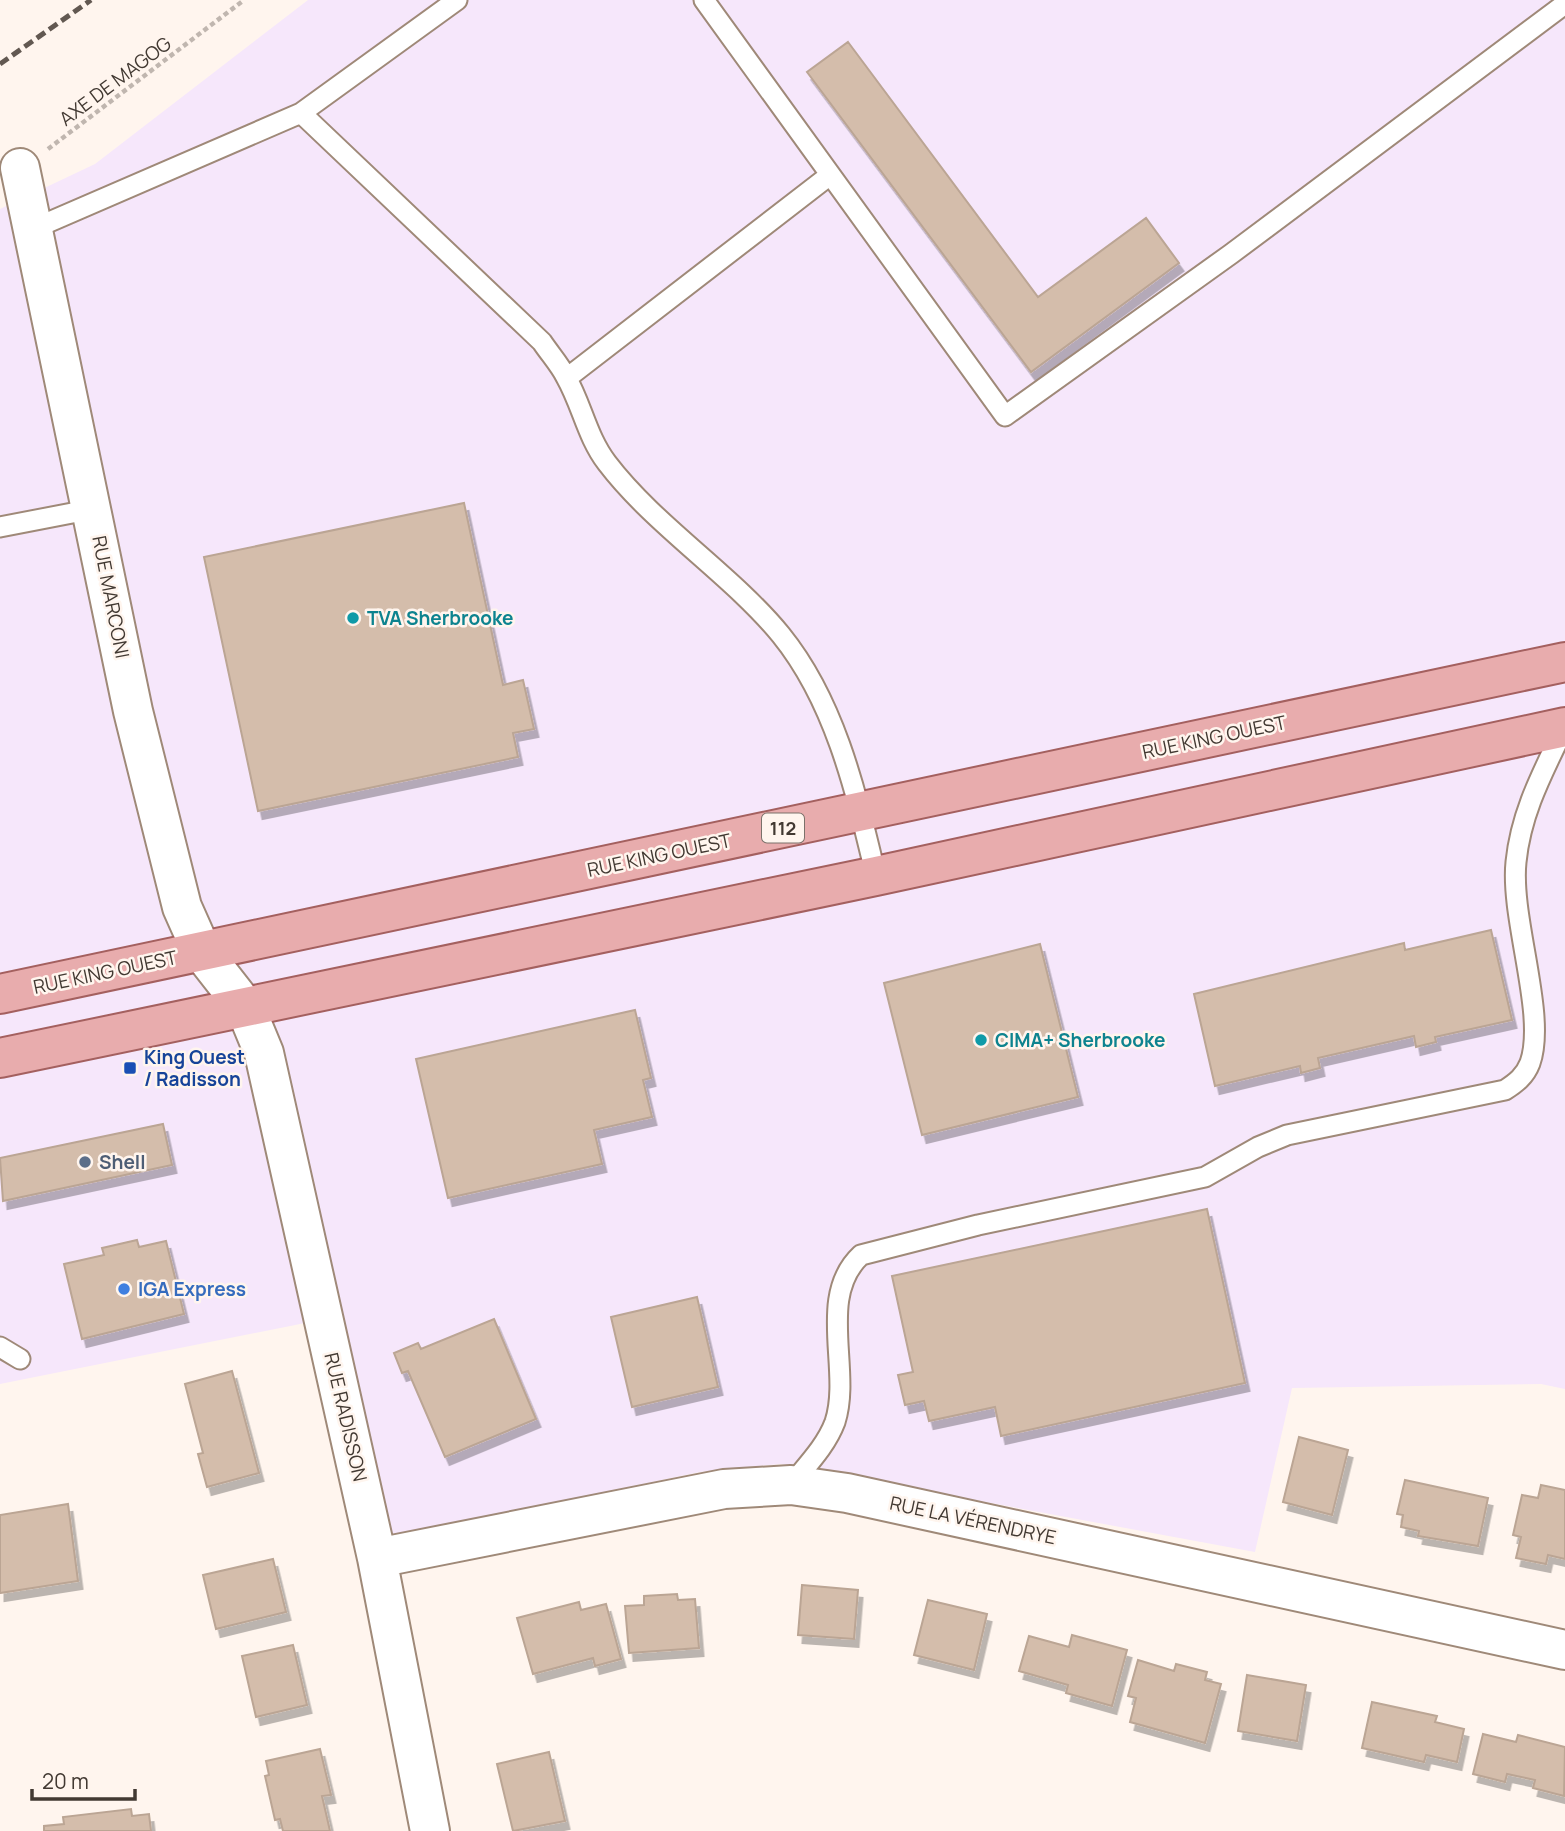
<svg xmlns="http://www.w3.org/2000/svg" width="1565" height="1831" font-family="Manrope,sans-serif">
<defs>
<filter id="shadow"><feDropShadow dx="4.5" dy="8" stdDeviation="0" flood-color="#0004"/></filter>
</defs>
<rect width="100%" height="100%" fill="#fff5ee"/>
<!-- commercial -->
<path fill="#f6e7fb" d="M308,0H1565V1389L1541,1384L1292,1388L1255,1552L780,1464L700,1472L365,1542L320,1320L0,1384V209L95,164Z"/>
<!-- building -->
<path fill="#d4bdab" stroke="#bba594" stroke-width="2" filter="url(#shadow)" d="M848,42L1038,297L1146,218L1179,263L1031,372L807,72Z
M464,503L503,685L523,680L534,729L513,733L518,757L258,811L204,557Z
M1491,930L1512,1020L1435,1037L1436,1042L1416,1047L1414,1036L1318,1058L1320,1068L1301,1073L1300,1066L1215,1086L1194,994L1404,943L1405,950Z
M1040,944L1078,1097L922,1135L884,983Z
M635,1010L651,1078L643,1080L652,1117L594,1130L602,1164L448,1198L416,1059Z
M163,1124L172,1165L3,1201L0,1158Z
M1207,1209L1245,1383L1001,1436L995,1407L929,1421L924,1401L905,1405L898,1375L913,1372L892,1276Z
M137,1240L139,1247L166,1241L184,1314L82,1339L64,1264L104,1255L102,1248Z
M697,1297L718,1387L632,1407L611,1317Z
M494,1319L536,1419L445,1457L408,1371L402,1373L394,1353L418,1343L421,1349Z
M232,1371L259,1473L207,1487L198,1454L203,1453L185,1384Z
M1299,1437L1348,1450L1332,1515L1283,1502Z
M1405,1480L1488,1498L1478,1546L1418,1536L1419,1531L1401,1527L1403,1515L1397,1514Z
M1541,1485L1565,1490V1559L1548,1555L1546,1564L1516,1558L1521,1537L1513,1535L1522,1495L1538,1498Z
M68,1504L78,1581L0,1593V1515Z
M273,1559L286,1612L216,1629L203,1575Z
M802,1585L858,1590L854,1639L798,1635Z
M677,1594L678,1600L695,1599L699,1648L629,1653L625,1606L644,1605V1596Z
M928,1600L987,1614L974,1670L914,1655Z
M579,1602L581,1610L606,1604L621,1659L595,1666L593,1658L533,1674L517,1618Z
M1072,1635L1127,1650L1112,1706L1066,1693L1068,1685L1019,1671L1029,1636L1069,1647Z
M293,1645L307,1705L256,1717L242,1656Z
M1138,1660L1174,1671L1176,1664L1207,1672L1205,1680L1221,1684L1205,1743L1130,1722L1136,1698L1128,1696Z
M1247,1675L1306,1685L1297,1741L1238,1731Z
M1372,1702L1437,1716L1435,1722L1464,1729L1457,1762L1426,1755L1424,1762L1362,1748Z
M1483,1734L1516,1742L1518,1735L1565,1747L1564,1796L1533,1788L1535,1780L1507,1774L1505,1782L1473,1774Z
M320,1749L331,1795L322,1796L330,1831H283L280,1819L275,1820L265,1776L269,1775L266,1761Z
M549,1752L565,1821L513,1831L497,1764Z
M131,1809L132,1816L149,1814L151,1831H44V1826L64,1824L63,1817Z"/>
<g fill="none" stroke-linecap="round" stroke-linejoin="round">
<defs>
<path id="service" d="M704,0L1005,416L1231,254L1565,4
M301,113L542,342C550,354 560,365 566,377C582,405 587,437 607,463C655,526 732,575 781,635C836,703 856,793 876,876
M33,229L301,113L457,0
M567,378L830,175
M0,527L93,509
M0,1347L20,1359
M791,1485C807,1465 826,1446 835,1422C852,1370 816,1297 861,1255L978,1225L1205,1177L1258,1147L1287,1135L1505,1090C1516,1083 1525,1076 1530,1063C1547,1015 1510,919 1516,862C1521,812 1543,772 1564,728"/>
<path id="minor" d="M20,168L133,711L182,907L202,952L245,1007L264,1053L377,1558L430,1831
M377,1558L724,1489L791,1485L847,1493L1565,1650"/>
<path id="primary" d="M0,994L1565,662
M0,1058L876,876L1565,727"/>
</defs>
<!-- service casing -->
<use href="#service" stroke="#9f8978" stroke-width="23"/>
<!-- minor casing -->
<use href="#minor" stroke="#9f8978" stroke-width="42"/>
<!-- primary casing -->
<use href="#primary" stroke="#a4605f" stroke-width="42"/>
<!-- path -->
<path stroke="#c0b6af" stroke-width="4.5" stroke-dasharray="5 3.5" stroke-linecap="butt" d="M48,149L244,0"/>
<!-- service -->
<use href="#service" stroke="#fff" stroke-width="19"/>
<!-- minor -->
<use href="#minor" stroke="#fff" stroke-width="38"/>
<!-- primary -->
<use href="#primary" stroke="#e8acad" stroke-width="38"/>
<!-- rail -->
<path stroke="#625851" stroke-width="5" stroke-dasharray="10 5" stroke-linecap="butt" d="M0,64L91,0"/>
</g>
<!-- markers -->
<g fill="#0f9aa8" stroke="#fff5ee" stroke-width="2.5">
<circle cx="353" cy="618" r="7"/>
<circle cx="981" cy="1040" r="7"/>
</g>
<rect fill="#1a4fb4" stroke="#fff5ee" stroke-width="2.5" x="123" y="1061" width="14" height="14" rx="3.5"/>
<circle fill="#5c6f8a" stroke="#fff5ee" stroke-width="2.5" cx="85" cy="1162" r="7"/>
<circle fill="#3f7fe0" stroke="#fff5ee" stroke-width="2.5" cx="124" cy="1289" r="7"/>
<g text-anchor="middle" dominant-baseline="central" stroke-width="5" stroke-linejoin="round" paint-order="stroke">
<!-- shield labels -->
<rect fill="#fff5ee" stroke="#7b716a" stroke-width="2" x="762" y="813.5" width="42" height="29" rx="5"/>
<g font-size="18" font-weight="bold" fill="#423932">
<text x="783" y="828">112</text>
</g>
<!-- street labels -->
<g font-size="19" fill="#423932" stroke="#fff5ee">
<text transform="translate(115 81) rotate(-37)">AXE DE MAGOG</text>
<text transform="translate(111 597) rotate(79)">RUE MARCONI</text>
<text transform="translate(1214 737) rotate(-12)">RUE KING OUEST</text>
<text transform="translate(659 855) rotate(-12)">RUE KING OUEST</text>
<text transform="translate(105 972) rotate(-12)">RUE KING OUEST</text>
<text transform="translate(346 1417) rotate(77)">RUE RADISSON</text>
<text transform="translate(973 1520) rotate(12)">RUE LA VÉRENDRYE</text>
</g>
<!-- culture labels -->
<g font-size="19" font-weight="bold" fill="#0d838f" stroke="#fff5ee" text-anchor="start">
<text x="367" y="618">TVA Sherbrooke</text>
<text x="995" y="1040">CIMA+ Sherbrooke</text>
</g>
<!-- transit labels -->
<g font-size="19" font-weight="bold" fill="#164399" stroke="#fff5ee" text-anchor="start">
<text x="144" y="1057">King Ouest<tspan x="144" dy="22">/ Radisson</tspan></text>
</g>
<!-- service labels -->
<g font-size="19" font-weight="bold" fill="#4e5e75" stroke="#fff5ee" text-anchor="start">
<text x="99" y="1162">Shell</text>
</g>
<!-- shop labels -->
<g font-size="19" font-weight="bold" fill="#366cbe" stroke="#fff5ee" text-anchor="start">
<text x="138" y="1289">IGA Express</text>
</g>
</g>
<!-- scale -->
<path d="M32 1789v10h103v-10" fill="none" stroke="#423932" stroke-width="3.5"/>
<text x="42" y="1789" font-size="21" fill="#423932" stroke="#fff5ee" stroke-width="5" paint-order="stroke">20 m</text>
</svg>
